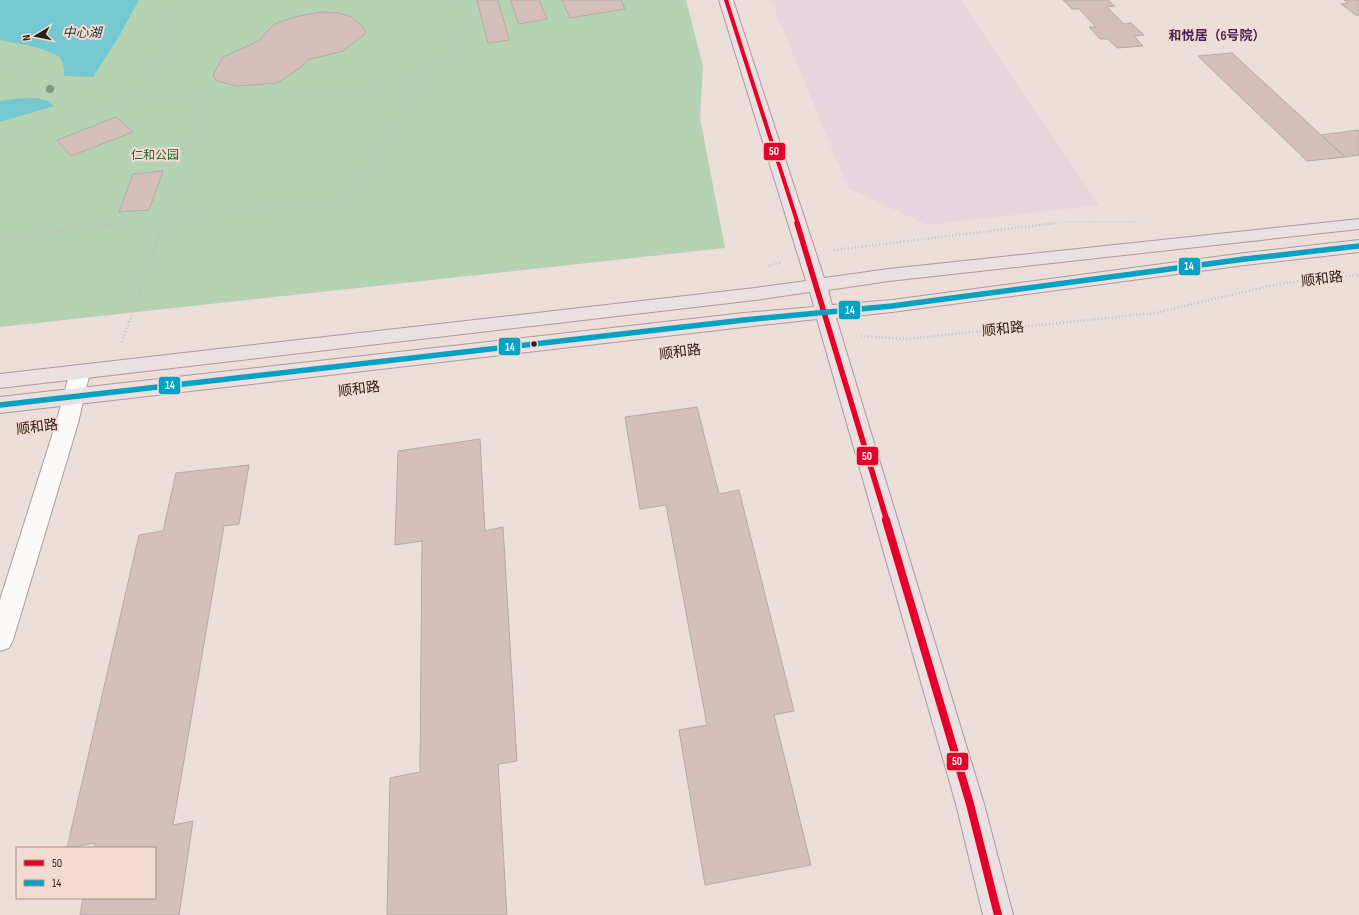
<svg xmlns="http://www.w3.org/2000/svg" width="1359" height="915" font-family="'Sofia Sans Condensed','Noto Sans SC',sans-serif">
<rect width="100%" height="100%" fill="#ecded9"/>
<!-- commercial -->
<path fill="#e6d7df" d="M771,0H961L1099,205L927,225L848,188Z"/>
<!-- green -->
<path fill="#b5d2b2" d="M0,0H686L703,66L700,118L725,248L0,327Z"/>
<!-- water -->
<path fill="#75c8cf" d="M0,0H139L119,36L93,77L64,76C64,69 64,63 60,58C52,48 13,43 0,40Z
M36,98L49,101L54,106L0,122V101L12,99Z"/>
<!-- building -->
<path fill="#d5bfba" stroke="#b5aaa8" d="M477,0H498L509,40L488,43Z
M510,0H539L547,19L519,24Z
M562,0H621L625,9L570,18Z
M1063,0H1108L1115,6L1107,7L1124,24L1131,23L1144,35L1134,36L1143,46L1117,48L1108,39H1100L1089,27H1096L1079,9H1072Z
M1344,0H1359V15H1356L1341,4L1348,3Z
M322,12L339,13L352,17L363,27L366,33L343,51L307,60L300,68L277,83L237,86L217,81L213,75L223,57L259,41L271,27L279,22L299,16Z
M1232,53L1321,135L1345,157L1307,161L1198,56Z
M116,117L133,132L71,156L57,140Z
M1359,130V155L1345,157L1321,135Z
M163,171L149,210L119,212L133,174Z
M697,407L719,494L739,490L794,711L774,715L811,865L705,885L679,730L707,725L666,505L640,509L625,417Z
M480,439L485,531L503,527L517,761L498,764L507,915H387L390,778L420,772L422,541L395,545L398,451Z
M249,465L239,524L224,526L173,825L193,821L179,915H80L83,898H155V848H94L95,843L67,848L139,535L163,531L176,473Z"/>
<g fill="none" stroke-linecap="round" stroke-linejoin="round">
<defs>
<path id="minor" d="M80,365L87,367L90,372L78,423L13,640L9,648L0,651V600L56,423L70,372L73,367Z"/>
<path id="major" d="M719,0H733L824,278L889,269L1359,219V229L889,281L828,290L832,305L892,300L1245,253L1359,240V252L1245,265L892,312L836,318L984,804L1013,915H983L956,804L817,319L744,327L0,413V397L744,313L814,307L810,292L755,300L0,388V374L755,288L806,281Z"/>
</defs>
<!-- minor casing -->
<use href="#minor" stroke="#a99f9b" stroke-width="2"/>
<!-- major casing -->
<use href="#major" stroke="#b1999c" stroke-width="2"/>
<!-- path-far1 -->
<path stroke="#c5bfbe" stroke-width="1.5" stroke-dasharray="0.5 2" stroke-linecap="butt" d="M0,66L128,94L127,104L156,77L161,56L160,25L184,0
M0,141L119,104L245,93L316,94L359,91L405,81L430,70L455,51L467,34L466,11L455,0
M119,224L353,199L430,70
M163,224L207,97
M1048,224L1066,222H1140"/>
<!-- path -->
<path stroke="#c5bfbe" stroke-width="2.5" stroke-dasharray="1 2.5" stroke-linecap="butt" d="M0,237L128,223
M834,250L1056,223
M769,266L781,262
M861,336L905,339L1155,313L1278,284L1359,275
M122,342L163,223"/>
<!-- minor -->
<use href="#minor" fill="#fcfaf9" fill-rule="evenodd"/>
<!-- major -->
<use href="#major" fill="#ece1e2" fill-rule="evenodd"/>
<defs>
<path id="bus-1-far2" d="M726,0L798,224"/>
<path id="bus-1-far1" d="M797,223L887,521"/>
<path id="bus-1" d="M886,520L970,804L998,915"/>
<path id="bus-2" d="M0,405L744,320L892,306L1245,259L1359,246"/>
</defs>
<!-- bus-1-far2 casing -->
<use href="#bus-1-far2" stroke="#f4dbd1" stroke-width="6"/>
<!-- bus-1-far1 casing -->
<use href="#bus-1-far1" stroke="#f4dbd1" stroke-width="8"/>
<!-- bus-1 casing -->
<use href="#bus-1" stroke="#f4dbd1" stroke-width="10"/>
<!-- bus-2 casing -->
<use href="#bus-2" stroke="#f4dbd1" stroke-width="8"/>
<!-- bus-1-far2 -->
<use href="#bus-1-far2" stroke="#e4002b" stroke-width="4"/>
<!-- bus-1-far1 -->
<use href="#bus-1-far1" stroke="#e4002b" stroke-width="5.5"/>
<!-- bus-1 -->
<use href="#bus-1" stroke="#e4002b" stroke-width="8"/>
<!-- bus-2 -->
<use href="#bus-2" stroke="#02a2c5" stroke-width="5.5"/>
</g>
<!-- trees -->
<circle fill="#7a9b7b" cx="50" cy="89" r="4"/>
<!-- markers -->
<circle fill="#29201d" stroke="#f4dbd1" stroke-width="1.5" cx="534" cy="344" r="3.5"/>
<g text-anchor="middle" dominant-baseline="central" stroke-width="4" stroke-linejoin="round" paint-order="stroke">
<!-- far-park labels -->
<g font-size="12" fill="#1c642e" stroke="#f4dbd1">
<text x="155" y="155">仁和公园</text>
</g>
<!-- far-water labels -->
<g font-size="13" font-style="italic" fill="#1c3134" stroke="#f4dbd1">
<text x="82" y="33">中心湖</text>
</g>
<!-- far-neighbourhood labels -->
<g font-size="13" font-weight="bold" fill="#4c2358" stroke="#f4dbd1">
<text x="1217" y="36">和悦居（6号院）</text>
</g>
<!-- street labels -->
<g font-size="14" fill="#29201d" stroke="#f4dbd1">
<text transform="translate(1322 279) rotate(-7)">顺和路</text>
<text transform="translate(1003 329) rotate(-6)">顺和路</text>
<text transform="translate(680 352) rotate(-7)">顺和路</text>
<text transform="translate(359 389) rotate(-7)">顺和路</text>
<text transform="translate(37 427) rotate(-7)">顺和路</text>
</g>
</g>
<g stroke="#f4dbd1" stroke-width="1.5">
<rect x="763" y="142" width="23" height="19" rx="4" fill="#e4002b"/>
<rect x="1178" y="257" width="23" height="19" rx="4" fill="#02a2c5"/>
<rect x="838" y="300" width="23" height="20" rx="4" fill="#02a2c5"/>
<rect x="498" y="337" width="23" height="19" rx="4" fill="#02a2c5"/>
<rect x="158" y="376" width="23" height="19" rx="4" fill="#02a2c5"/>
<rect x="856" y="446" width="23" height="20" rx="4" fill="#e4002b"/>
<rect x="946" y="752" width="23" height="19" rx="4" fill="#e4002b"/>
</g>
<g font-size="11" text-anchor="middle" font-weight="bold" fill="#fff">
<text x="774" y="155">50</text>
<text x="1189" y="270">14</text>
<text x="850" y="314">14</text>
<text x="510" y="351">14</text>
<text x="170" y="389">14</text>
<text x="867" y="460">50</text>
<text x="957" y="765">50</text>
</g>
<!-- legend -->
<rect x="16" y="847" width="140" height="52" fill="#f4dbd1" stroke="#a39089"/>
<rect x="24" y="860" width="20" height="6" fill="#e4002b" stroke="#a39089"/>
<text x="52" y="867" font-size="12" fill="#29201d">50</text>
<rect x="24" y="880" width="20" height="6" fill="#02a2c5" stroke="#a39089"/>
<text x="52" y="887" font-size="12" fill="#29201d">14</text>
<!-- north arrow -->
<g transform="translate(36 36) rotate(260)" stroke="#f4dbd1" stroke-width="3" paint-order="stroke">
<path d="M0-3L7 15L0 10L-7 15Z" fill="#29201d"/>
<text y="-6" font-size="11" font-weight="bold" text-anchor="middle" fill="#29201d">N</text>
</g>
</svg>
